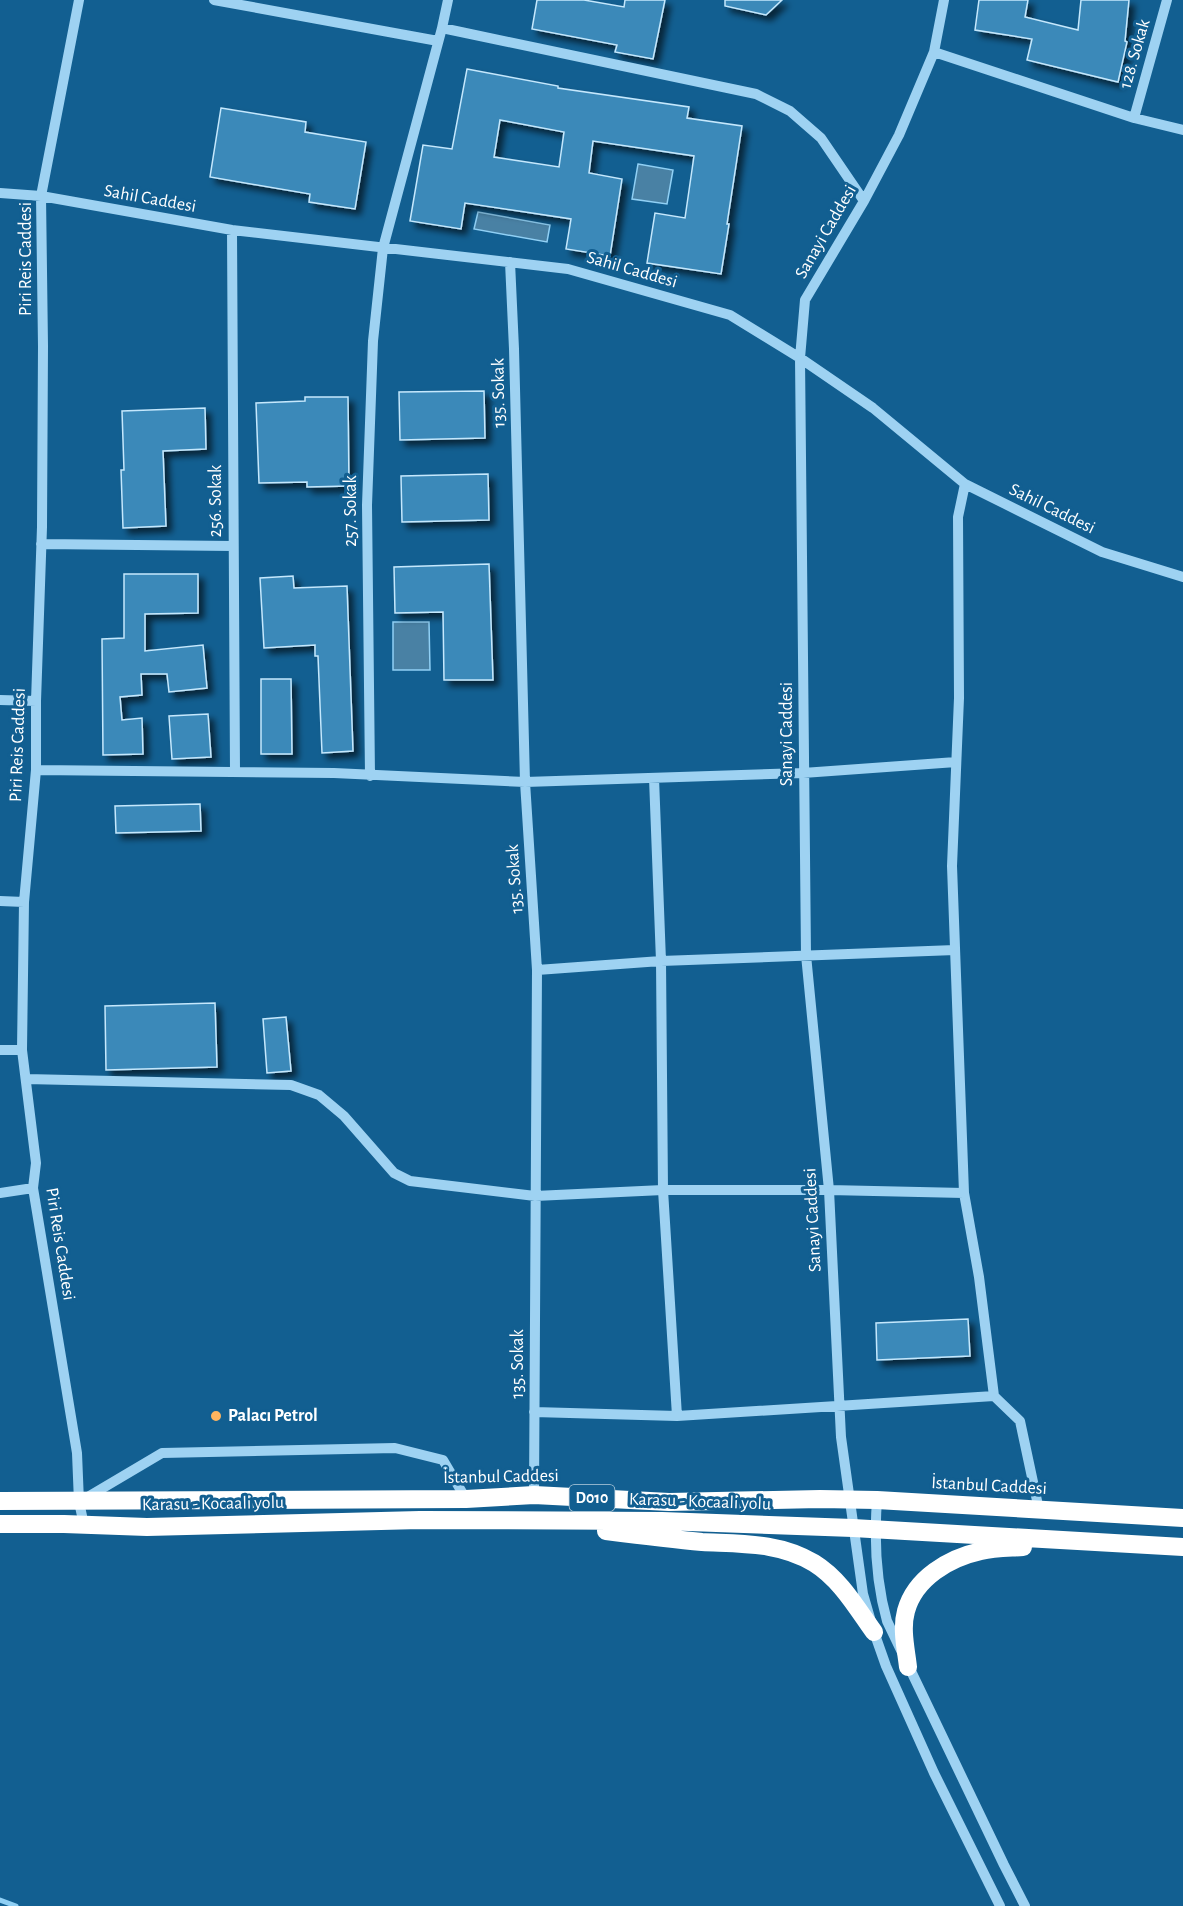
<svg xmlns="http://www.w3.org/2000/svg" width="1183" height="1906" font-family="'Alegreya Sans',sans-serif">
<defs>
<filter id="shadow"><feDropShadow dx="5.5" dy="5.5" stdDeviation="3" flood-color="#0009"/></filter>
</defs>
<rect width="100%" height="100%" fill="#125f91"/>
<!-- water -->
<path fill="#4981a4" stroke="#90d0f5" stroke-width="1.5" d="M638,164L673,170L667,204L632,199Z
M478,212L550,225L547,242L474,229Z
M393,622H429L430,670H393Z"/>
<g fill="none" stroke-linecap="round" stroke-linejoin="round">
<!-- stream -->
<path stroke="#90d0f5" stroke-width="5" d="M0,1900L16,1906"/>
</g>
<!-- building -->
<path fill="#3b89b9" stroke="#c5e8fd" stroke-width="1.5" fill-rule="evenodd" filter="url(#shadow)" d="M537,0H584L624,7L625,0H665L653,59L615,52L617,45L532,29Z
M725,0H782L766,15L725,6Z
M979,0H1028L1025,17L1078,30L1081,0H1129L1125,41L1127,42L1118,82L1027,60L1032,39L975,30Z
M467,69L558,86V88L689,107L687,118L742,126L727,224H729L721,274L647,263L655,213L685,218L694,156L593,141L589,173L622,179L610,256L566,249L571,219L465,203L461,229L410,221L423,145L452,149ZM500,120L564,132L559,167L494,157Z
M221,108L306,122L305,132L366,142L355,209L309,202L310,194L210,177Z
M484,391L485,438L400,440L399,392Z
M305,397H348L349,486L307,487V482L259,483L256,403L305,401Z
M205,408L206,449L163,451L166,526L123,528L121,470H124L122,411Z
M488,474L489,520L402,522L401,476Z
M489,564L493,680H444L443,612L395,613L394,567Z
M124,574H198V613L145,614V651L203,645L207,688L169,692L167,674H141L142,695L120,697L122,720L142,718L143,754L103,755L102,639L124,638Z
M293,576L294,588L347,586L353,751L322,753L318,656H315V645L264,648L260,578Z
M261,679H291L292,754H261Z
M208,714L211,757L172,759L169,716Z
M200,804L201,831L116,833L115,806Z
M215,1003L217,1067L106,1070L105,1006Z
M286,1017L291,1071L267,1073L263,1019Z
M968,1319L970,1356L877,1360L876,1323Z"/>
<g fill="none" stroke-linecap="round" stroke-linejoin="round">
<!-- minor -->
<path stroke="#9ed2f2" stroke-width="10" d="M79,0L41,196L43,346L42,527L36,701V770L24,902L22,1050L36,1163L33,1188L77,1453L79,1502L84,1525
M214,0L438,41
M944,0L934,52L899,135L864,201L805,300L800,358L806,955L829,1190L841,1437L863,1594L874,1632L886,1666L934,1773L1000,1906
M442,28L756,94L790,111L821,138L864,201
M934,52L1134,118L1183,130
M1134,118L1167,0
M0,193L41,196L232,230L568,269L730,315L800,358L873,408L965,484L1102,552L1183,577
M232,230L235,772
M510,262L514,349L525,782L537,970L534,1495
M965,484L958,517L959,698L952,866L964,1193L979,1277L994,1396L1020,1421L1039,1510
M41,544L233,546
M0,700L36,701
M36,770L334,773L525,782L803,773L956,762
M370,776L367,505L373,341L383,248L442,28L448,0
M654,778L661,961L663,1190L677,1416
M0,901L24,902
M537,970L661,961L955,950
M0,1050H22
M26,1079L291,1085L319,1095L344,1116L394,1173L410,1181L535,1196L663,1190H829L964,1193
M0,1193L33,1188
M534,1412L677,1416L994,1396
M86,1498L162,1453L395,1448L443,1460L466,1499
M877,1500C874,1541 876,1582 887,1621L1004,1865L1025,1906"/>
<!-- highway -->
<path stroke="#fff" stroke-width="18" d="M0,1501L466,1499L534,1495L669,1502L820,1499L877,1500L1183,1518
M0,1524H64L147,1527L420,1520L662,1521L853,1528L1183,1547
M606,1531C638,1535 670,1539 702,1542C741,1544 779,1542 814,1563C840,1579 856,1607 874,1632
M908,1667C906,1649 901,1629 906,1611C915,1578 949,1558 981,1551C994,1548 1009,1548 1023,1547"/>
</g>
<!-- markers -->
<circle fill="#ffb55f" stroke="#125f91" stroke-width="2" cx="216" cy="1416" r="6"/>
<g text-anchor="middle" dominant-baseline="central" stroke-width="6" stroke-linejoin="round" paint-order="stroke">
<!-- shield labels -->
<rect fill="#125f91" stroke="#b8cfde" stroke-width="1.5" x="569.5" y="1485" width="45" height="26" rx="4.5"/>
<g font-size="16" font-weight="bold" fill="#fff">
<text x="592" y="1498">D010</text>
</g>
<!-- street labels -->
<g font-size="18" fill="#fff" stroke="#125f91">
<text transform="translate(1135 54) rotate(-74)">128. Sokak</text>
<text transform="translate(150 199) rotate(10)">Sahil Caddesi</text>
<text transform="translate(826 232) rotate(-60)">Sanayi Caddesi</text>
<text transform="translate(26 259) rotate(-90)">Piri Reis Caddesi</text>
<text transform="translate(632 270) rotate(16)">Sahil Caddesi</text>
<text transform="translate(499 393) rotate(-91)">135. Sokak</text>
<text transform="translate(216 501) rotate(-90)">256. Sokak</text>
<text transform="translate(1052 509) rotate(26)">Sahil Caddesi</text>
<text transform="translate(351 511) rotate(-90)">257. Sokak</text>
<text transform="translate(787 734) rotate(-90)">Sanayi Caddesi</text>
<text transform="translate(18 745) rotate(-88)">Piri Reis Caddesi</text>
<text transform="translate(515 879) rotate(-94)">135. Sokak</text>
<text transform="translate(813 1220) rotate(-93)">Sanayi Caddesi</text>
<text transform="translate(60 1244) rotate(81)">Piri Reis Caddesi</text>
<text transform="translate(518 1364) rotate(-90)">135. Sokak</text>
<text transform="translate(501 1477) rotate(-1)">İstanbul Caddesi</text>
<text transform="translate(989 1486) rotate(3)">İstanbul Caddesi</text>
<text transform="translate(700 1502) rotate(2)">Karasu - Kocaali yolu</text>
<text transform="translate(213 1504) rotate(-1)">Karasu - Kocaali yolu</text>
</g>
<!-- poi labels -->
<g font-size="18" font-weight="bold" fill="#fff" stroke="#125f91" text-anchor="start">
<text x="228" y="1416">Palacı Petrol</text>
</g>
</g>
</svg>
